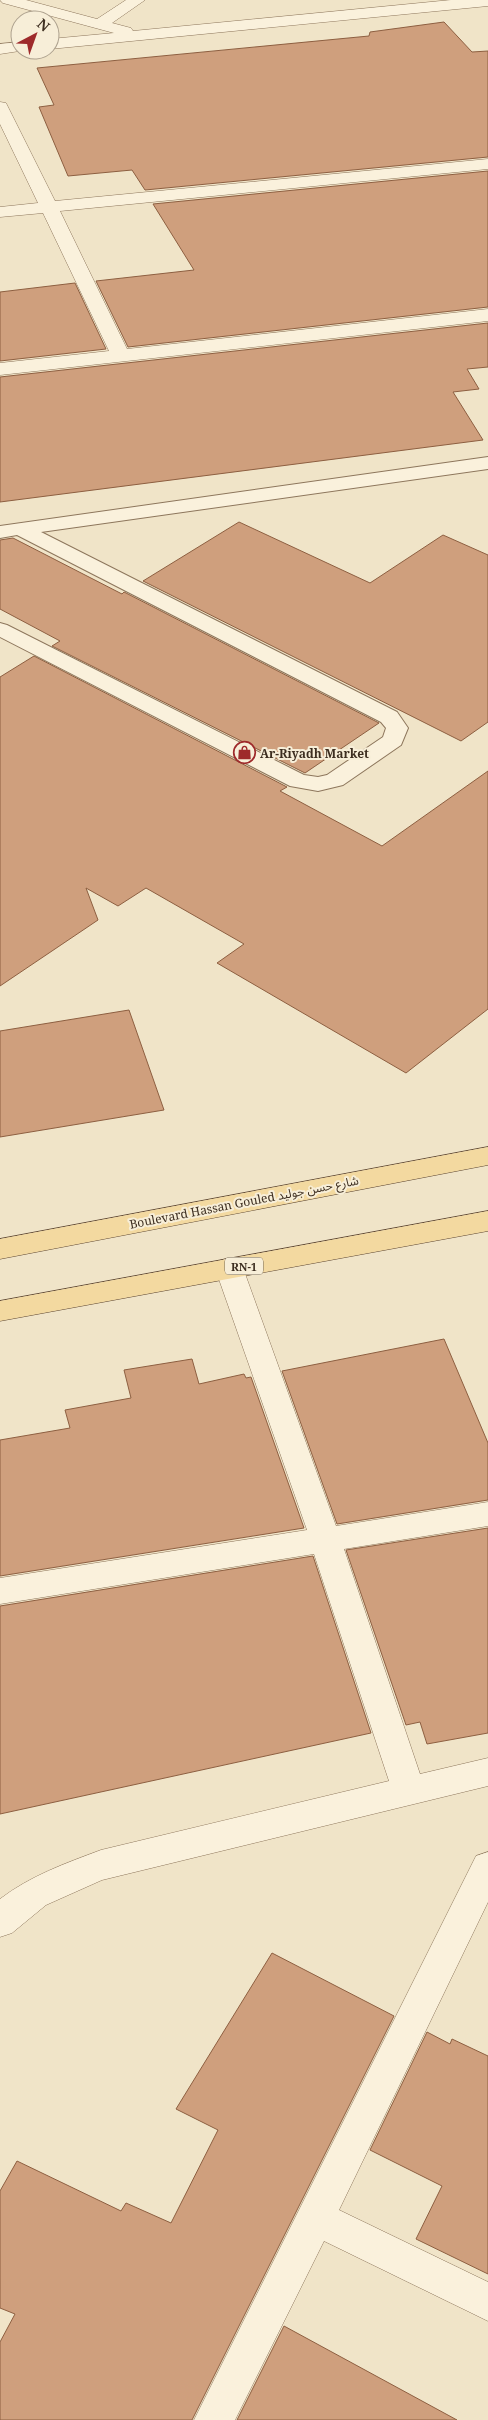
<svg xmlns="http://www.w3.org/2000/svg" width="488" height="2420" font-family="'Noto Serif','Noto Sans Arabic',serif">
<rect width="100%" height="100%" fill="#f0e4c8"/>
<!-- building -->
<path fill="#cf9f7d" stroke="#8d5f41" d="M444,22L472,52L488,51V157L145,190L132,170L68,176L39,107L54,105L37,68L369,36L370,32Z
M488,171V307L128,347L96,281L194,270L153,204Z
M75,283L106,349L0,361V292Z
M488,323V367L467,369L479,389L453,392L483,440L0,502V377Z
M239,522L370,583L443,535L488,555V722L461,741L143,581Z
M13,538L122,594L124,592L379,723L305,773L52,646L60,641L0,609V540Z
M34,656L287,787L280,791L382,846L488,771V1009L406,1073L217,963L244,944L146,888L118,906L86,888L98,920L0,986V677Z
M129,1010L164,1110L0,1137V1031Z
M444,1339L488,1443V1500L337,1524L282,1371Z
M192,1359L199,1384L244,1374L246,1378L251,1377L304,1528L0,1576V1440L70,1428L65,1410L131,1398L124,1370Z
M488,1528V1733L427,1744L420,1722L406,1725L346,1550Z
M313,1556L371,1733L0,1814V1606Z
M272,1953L394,2016L192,2420H0V2342L15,2314L0,2308V2191L17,2161L121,2211L126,2203L171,2223L218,2130L176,2109Z
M427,2032L450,2044L452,2039L488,2056V2274L416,2239L442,2186L370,2150Z
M284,2326L457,2420H237Z"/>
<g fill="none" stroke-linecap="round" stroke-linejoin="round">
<defs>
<path id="service" d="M488,457V469L41,532L397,712L408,728L401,745L343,785L318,791L290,786L0,637V623L7,625L304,775L318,777L327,775L383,737L386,728L381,722L17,535L0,538V526Z"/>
<path id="minor" d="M0,0H26L97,19L126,0H145L112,23L131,28L133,31L451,0H488V6L50,49V39L114,33L3,3Z
M20,42V50H26L0,54V44Z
M0,102L6,103L55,201L488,159V169L60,211L127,349L488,309V321L0,375V363L109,351L43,213L0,217V207L38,203L0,124Z
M229,1258L239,1261L243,1268L336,1526L488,1502V1526L344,1549L420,1774L488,1758V1786L102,1880L46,1905L12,1933L0,1937V1899C30,1876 66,1863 101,1850L389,1781L314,1554L0,1604V1578L307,1530L215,1268L219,1261Z
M488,1852V1902L339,2210L488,2282V2321L324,2241L235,2420H194L476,1856Z"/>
<path id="primary" d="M488,1147V1165L0,1259V1239Z
M488,1211V1231L0,1321V1301Z"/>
</defs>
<!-- service casing -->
<use href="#service" stroke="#8d765c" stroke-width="2"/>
<!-- minor casing -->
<use href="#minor" stroke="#8d765c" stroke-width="1"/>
<!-- primary casing -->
<use href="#primary" stroke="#5b4430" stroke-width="1"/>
<!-- service -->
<use href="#service" fill="#faf1dc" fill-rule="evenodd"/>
<!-- minor -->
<use href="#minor" fill="#faf1dc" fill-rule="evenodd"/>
<!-- primary -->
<use href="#primary" fill="#f3d9a0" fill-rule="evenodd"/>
</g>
<!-- icons -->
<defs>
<symbol id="shop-ring" viewBox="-11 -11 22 22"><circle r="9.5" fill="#f7eed8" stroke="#9e2a2b" stroke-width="1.5"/><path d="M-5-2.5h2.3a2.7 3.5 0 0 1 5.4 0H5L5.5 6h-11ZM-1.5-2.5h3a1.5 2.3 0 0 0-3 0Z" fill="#9e2a2b"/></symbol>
</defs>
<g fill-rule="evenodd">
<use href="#shop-ring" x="232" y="740" width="25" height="25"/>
</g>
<g text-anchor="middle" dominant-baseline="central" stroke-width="4" stroke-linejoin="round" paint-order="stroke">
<!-- shield labels -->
<rect fill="#f7eed8" stroke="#756857" stroke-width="1" x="225" y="1257.5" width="38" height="17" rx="4"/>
<g font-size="11" font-weight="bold" fill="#3d2e20">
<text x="244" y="1266">RN-1</text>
</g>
<!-- poi labels -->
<g font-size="12" font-weight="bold" fill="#3d2e20" stroke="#f7eed8" text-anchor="start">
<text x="260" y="753">Ar-Riyadh Market</text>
</g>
<!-- street labels -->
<g font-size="12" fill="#3d2e20" stroke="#f7eed8">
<text transform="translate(244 1202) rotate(-11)">Boulevard Hassan Gouled شارع حسن جوليد</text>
</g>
</g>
<!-- north arrow -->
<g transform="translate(35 35) rotate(41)"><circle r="24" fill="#f7eed8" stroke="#ada18e"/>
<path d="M0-4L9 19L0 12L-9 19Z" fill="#9e2a2b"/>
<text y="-8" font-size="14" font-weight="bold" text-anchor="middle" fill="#3d2e20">N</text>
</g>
</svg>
